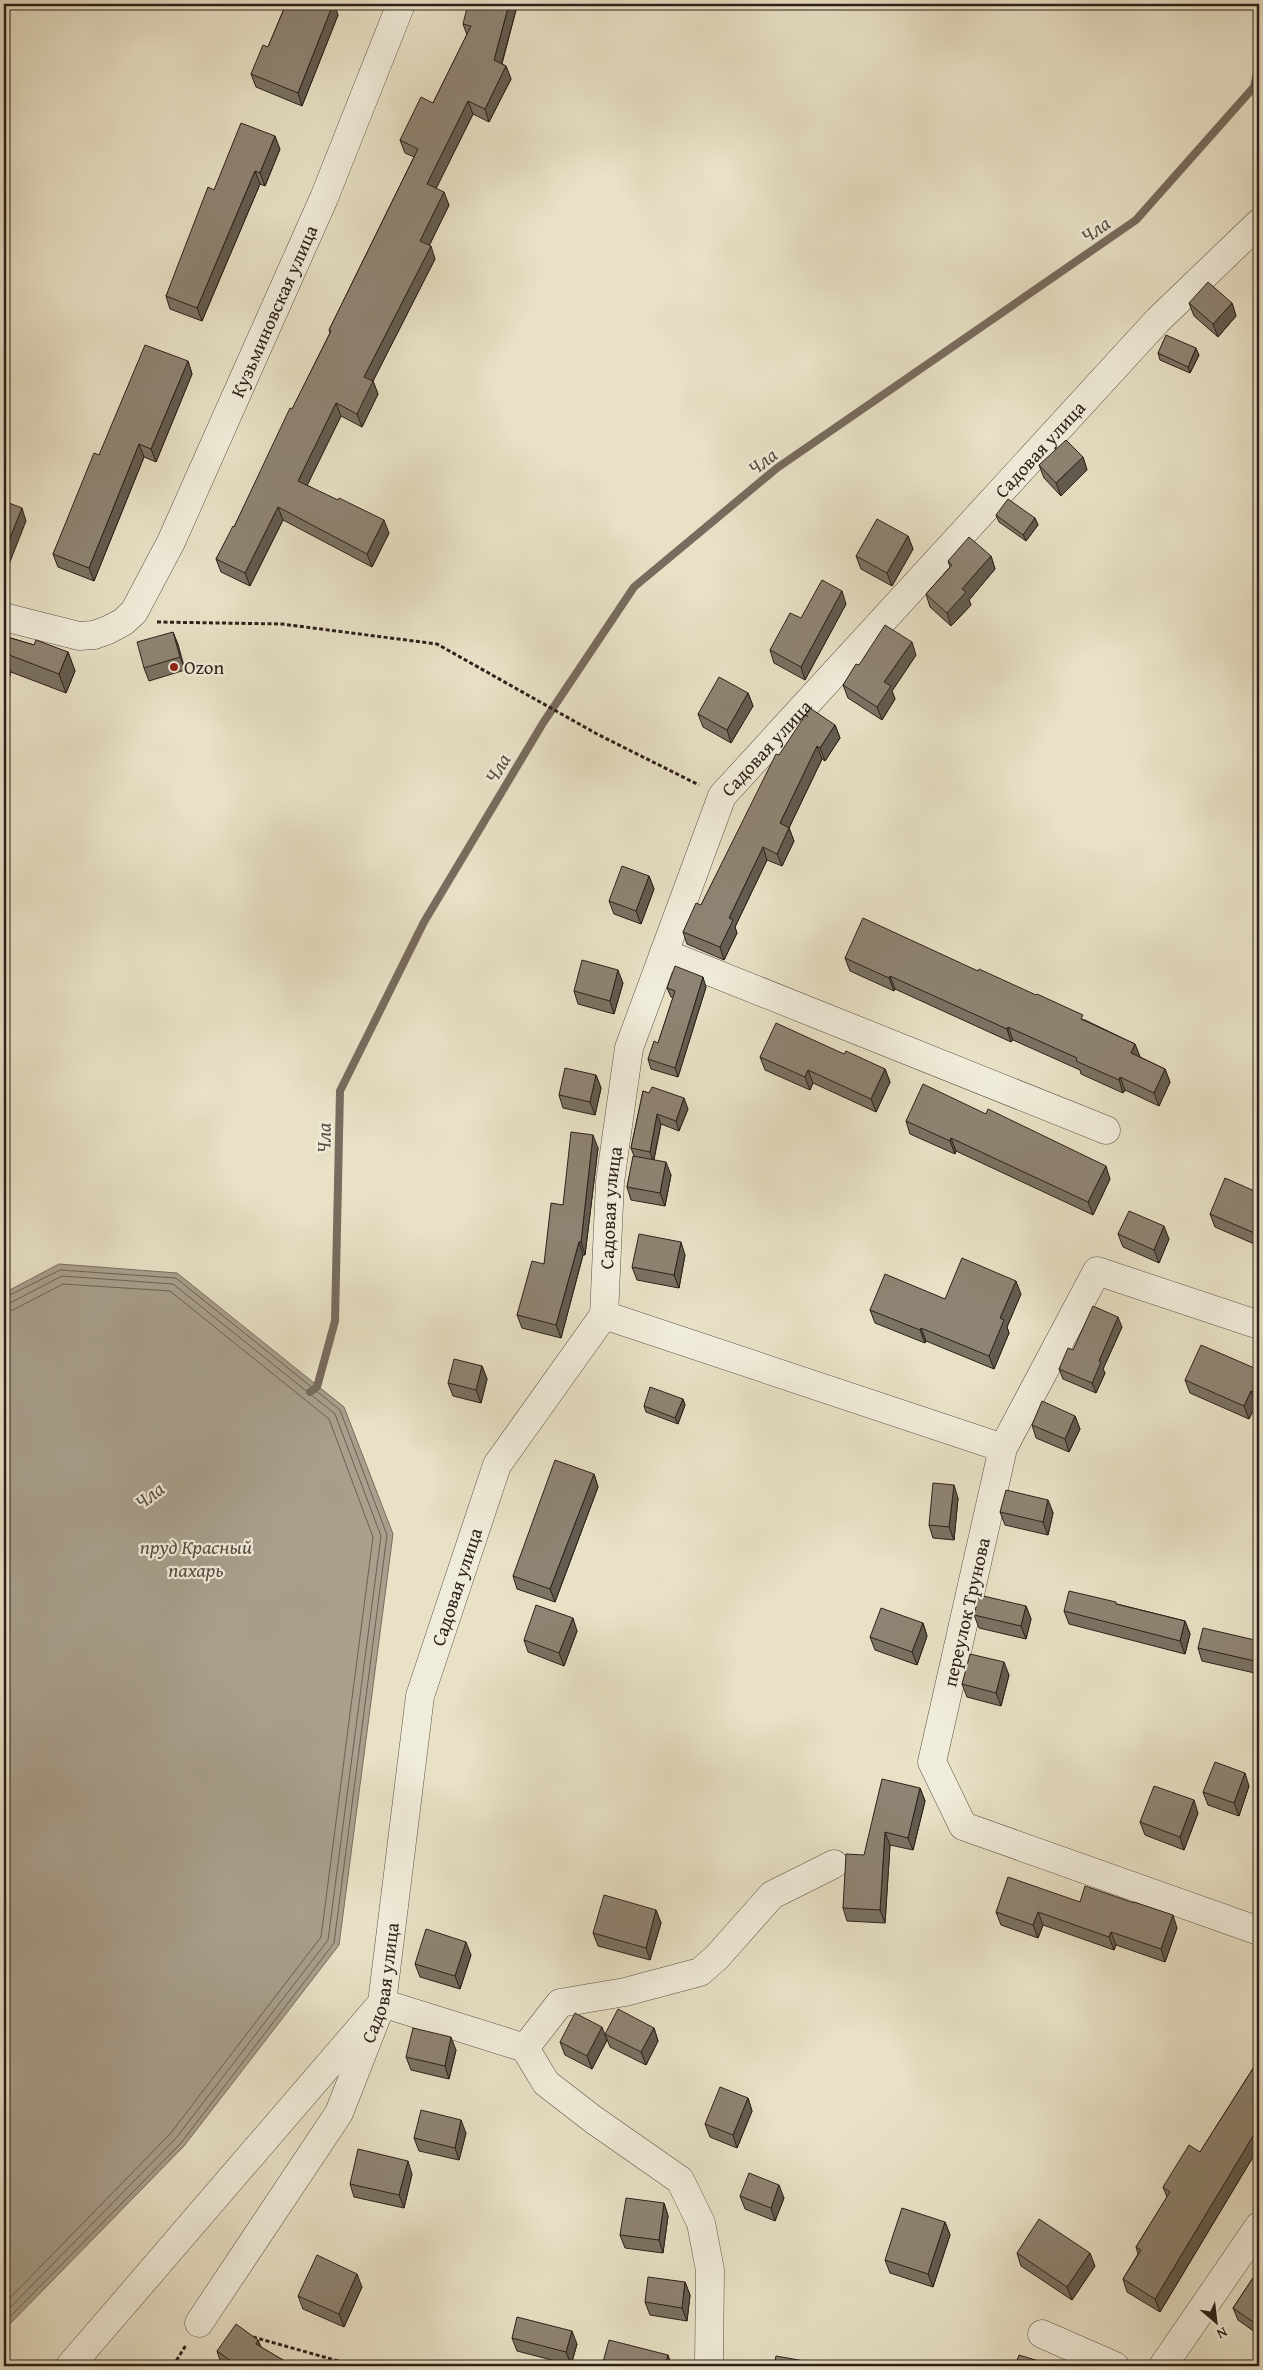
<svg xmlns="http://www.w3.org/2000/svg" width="1263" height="2370" font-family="'Gentium Book Plus',serif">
<rect width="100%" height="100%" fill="#e8e1c6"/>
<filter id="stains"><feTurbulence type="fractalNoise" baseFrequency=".004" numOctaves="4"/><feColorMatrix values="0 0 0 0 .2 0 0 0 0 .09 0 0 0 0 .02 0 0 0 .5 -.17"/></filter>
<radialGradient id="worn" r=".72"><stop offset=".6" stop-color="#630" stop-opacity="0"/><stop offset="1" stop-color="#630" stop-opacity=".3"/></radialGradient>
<!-- water -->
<path fill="#a89f8c" stroke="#776c5e" d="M59,1264L177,1273L344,1407L393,1534L339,1945L184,2146L4,2330V1293Z"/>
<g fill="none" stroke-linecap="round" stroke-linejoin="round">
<!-- shore -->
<path stroke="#6a6053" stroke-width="1" d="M4,1298L60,1270L176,1278L340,1410L387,1535L334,1943L181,2143L4,2323
M4,1304L10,1303L62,1276L173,1284L335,1414L381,1536L328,1940L176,2138L4,2314
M4,1311L13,1310L63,1284L170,1291L329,1419L373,1537L321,1937L170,2134L4,2304"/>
<!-- stream -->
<path stroke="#776c5e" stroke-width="8" d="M310,1392L317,1387L335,1321L340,1091L424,922L543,723L634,587L777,468L1136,220L1254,87L1259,63"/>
<defs>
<g id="minor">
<path id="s1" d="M4,617L79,636L94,635L108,630L123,622L134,612L171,542L324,198L401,4"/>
<path d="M664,953L1106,1130"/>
<path d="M604,1315L1003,1448"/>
<path d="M1259,1325L1097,1271L1003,1448L932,1762L963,1826L1259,1931"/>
<path d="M525,2048L560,2003L625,1992L700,1972L717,1957L772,1895L834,1864"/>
<path id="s2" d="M199,2323L339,2113L382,2003L420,1696L497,1465L604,1315L610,1182L629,1048L722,796L1158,320L1259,223"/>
<path d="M1042,2334L1115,2366"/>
<path d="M70,2366L382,2003L525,2048L546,2083L594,2120L680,2180L701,2223L710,2270L709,2366"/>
<path d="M1163,2366L1259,2226"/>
</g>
</defs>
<!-- minor casing -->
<use href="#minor" stroke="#5c5045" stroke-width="29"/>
<!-- path -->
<path stroke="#2d201a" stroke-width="3" stroke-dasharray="4 2.5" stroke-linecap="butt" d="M157,622L282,624L437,644L597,734L699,785
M253,2337L356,2366
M173,2366L186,2345"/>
<!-- minor -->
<use href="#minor" stroke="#f0ecda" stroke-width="28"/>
</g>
<!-- wall -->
<path fill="#7a7263" stroke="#2d201a" d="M286,4H334L338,15L302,106L256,87L251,74L268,47Z
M516,10L502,64L506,66L511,79L489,122L473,114L436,188L449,205L429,246L435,259L373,381L378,394L362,427L341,416L307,485L389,533L372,567L283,520L250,586L221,572L216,559L234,527L330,333L329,330L414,157L405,153L400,140L433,103L467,35L463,24Z
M280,149L265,186L260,184L202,321L170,309L166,296L214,190Z
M1259,261V278L1255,266Z
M1189,303H1232L1236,316L1218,337L1194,316Z
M1158,353L1199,355L1190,373L1160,360Z
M188,361L192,374L156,462L144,457L94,581L58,567L53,554L99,455Z
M1083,457L1087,470L1061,496L1044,478L1039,465Z
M996,515L1035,518L1038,525L1026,541L999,522Z
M908,536L913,549L892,586L861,569L856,556Z
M991,556L995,569L969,600L971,605L951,626L930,607L926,594L950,567L948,561Z
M846,604L805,680L774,663L770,650L801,618Z
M173,632L185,670L149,681L144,668Z
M4,636L34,645L68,652L75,671L66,693L11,672L4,695Z
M916,655L892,691L895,699L882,720L848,698L843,685L859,665Z
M748,693L753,706L731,743L703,727L698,714Z
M835,725L840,738L825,761L822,759L789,828L794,841L782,866L767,860L735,927L737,933L724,960L687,944L683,932L701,905L779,755Z
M649,876L654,889L641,924L614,914L609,901Z
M845,958L1085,1020L1135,1044L1140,1057L1165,1069L1170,1082L1159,1106L1125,1090L1123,1093L1081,1074L1080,1070L1013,1040L1011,1042L895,989L894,991L850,971Z
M623,983L614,1014L578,1004L574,991Z
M706,987L678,1077L651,1069L648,1059L658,1043L673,998L671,997L667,988Z
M844,1054L885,1069L890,1082L876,1112L813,1083L810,1090L765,1070L760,1057Z
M596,1075L601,1088L595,1115L563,1108L559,1095Z
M643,1091L688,1109L679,1131L661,1124L654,1160L671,1175L665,1206L631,1200L627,1187L634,1156L631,1148Z
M906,1121L1110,1179L1093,1215L956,1151L955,1154L910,1134Z
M598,1148L585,1255H583L561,1338L522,1328L517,1315L544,1264L563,1205Z
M1259,1193V1246L1215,1227L1210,1214Z
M1118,1234L1169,1239L1159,1263L1123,1247Z
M685,1255L679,1288L637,1280L632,1267Z
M1021,1294L1007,1327L1009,1333L994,1369L926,1341L925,1343L875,1323L870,1310L945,1299Z
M1122,1327L1103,1369L1105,1373L1096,1393L1063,1379L1059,1369L1073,1350Z
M482,1366L487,1379L481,1403L453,1396L448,1383Z
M1259,1370V1405L1256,1404L1249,1419L1190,1393L1185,1380Z
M683,1399L685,1405L678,1424L646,1412L644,1406Z
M1075,1416L1080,1429L1069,1452L1036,1438L1032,1425Z
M594,1474L598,1487L555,1602L517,1589L513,1576Z
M958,1498L954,1540L933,1538L929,1525Z
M1048,1500L1053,1513L1048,1535L1005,1525L1000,1512Z
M1117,1604L1185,1621L1190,1634L1185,1654L1069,1624L1064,1611Z
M1026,1606L1031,1619L1026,1639L979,1628L974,1615Z
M923,1623L927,1636L917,1665L875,1650L870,1637Z
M577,1631L564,1666L528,1652L524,1640Z
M1259,1641V1674L1202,1661L1198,1648Z
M1009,1675L1001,1706L967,1697L962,1684Z
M1249,1786L1239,1816L1208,1805L1203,1792Z
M920,1788L925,1801L913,1850L890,1845L885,1923L847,1921L843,1908L864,1855Z
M1198,1813L1184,1850L1145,1835L1140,1822Z
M1080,1902L1177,1928L1165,1962L1116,1945L1114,1950L1043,1925L1038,1938L1001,1925L996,1912Z
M656,1910L661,1923L650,1960L598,1946L593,1933Z
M471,1955L460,1989L420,1977L415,1964Z
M654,2028L658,2041L646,2065L610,2047L605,2034Z
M607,2040L592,2069L565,2055L560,2042Z
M456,2050L449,2079L411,2070L406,2057Z
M1259,2059V2147L1160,2312L1127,2292L1123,2279L1138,2254L1136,2247L1167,2197L1163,2187L1200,2152Z
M748,2098L752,2111L737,2148L710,2137L705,2124Z
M466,2133L459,2160L419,2151L414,2138Z
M412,2174L404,2208L354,2197L350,2184Z
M740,2196L784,2198L775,2221L745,2209Z
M664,2203L668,2216L663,2253L625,2248L620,2235Z
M945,2222L950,2235L933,2287L890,2273L885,2260Z
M1017,2253L1095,2266L1072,2300L1021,2266Z
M1259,2269V2335L1238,2320L1233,2308Z
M685,2282L690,2295L687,2321L650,2315L645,2302Z
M362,2287L344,2327L303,2309L298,2296Z
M512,2338L577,2344L571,2365L517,2351Z
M258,2340L261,2347L293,2366H222L217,2351Z"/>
<!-- shaded-wall -->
<path fill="#635c50" stroke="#2d201a" d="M333,4H334L338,15L302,106L298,93Z
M509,4H514L516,10L499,73L494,60Z
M506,66L511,79L489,122L485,109Z
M468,101L473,114L432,197L427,184Z
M275,136L280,149L265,186L260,173Z
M255,171L260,184L202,321L197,308Z
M444,192L449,205L425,254L420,241Z
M431,246L435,259L373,381L378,394L362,427L357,414L364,377Z
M1232,303L1236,316L1218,337L1213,324Z
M1196,348L1199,355L1190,373L1188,367Z
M188,361L192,374L156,462L151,449Z
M336,403L341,416L303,494L298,481Z
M139,444L144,457L94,581L89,568Z
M1083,457L1087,470L1061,496L1056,483Z
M278,507L283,520L250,586L245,573Z
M22,508L26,521L6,572L4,567V553Z
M1035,518L1038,525L1026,541L1023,535Z
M384,520L389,533L372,567L367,554Z
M908,536L913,549L892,586L887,573Z
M991,556L995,569L969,600L971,605L951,626L947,613L962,589Z
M842,591L846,604L805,680L801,667Z
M173,632L178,644L185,670L180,657Z
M912,642L916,655L892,691L895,699L882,720L877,707L884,682Z
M68,652L75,671L66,693L59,674Z
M4,653L11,672L4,695Z
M748,693L753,706L731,743L727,730Z
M835,725L840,738L825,761L820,748Z
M817,746L822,759L785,836L780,823Z
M789,828L794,841L782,866L777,854Z
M763,847L767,860L735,927L737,933L724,960L720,947L729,918Z
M649,876L654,889L641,924L636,911Z
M618,970L623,983L614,1014L610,1001Z
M890,976L895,989L894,991L889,978Z
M703,977L706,987L678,1077L675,1068Z
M1008,1027L1013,1040L1011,1042L1007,1029Z
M1135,1044L1140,1057L1136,1066L1131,1053Z
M885,1069L890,1082L876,1112L871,1099Z
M1165,1069L1170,1082L1159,1106L1154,1093Z
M808,1070L813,1083L810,1090L805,1077Z
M596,1075L601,1088L595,1115L590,1102Z
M1120,1077L1125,1090L1123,1093L1119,1080Z
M684,1098L688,1109L679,1131L676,1121Z
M657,1114L661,1124L653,1162L650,1152Z
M593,1135L598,1148L585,1255L581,1242Z
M951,1138L956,1151L955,1154L950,1141Z
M666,1162L671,1175L665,1206L660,1193Z
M1106,1166L1110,1179L1093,1215L1088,1202Z
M1164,1226L1169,1239L1159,1263L1154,1250Z
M579,1242L583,1255L561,1338L556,1325Z
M681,1242L685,1255L679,1288L674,1275Z
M1016,1281L1021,1294L1007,1327L1009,1333L994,1369L989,1356L1000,1318Z
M1118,1317L1122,1327L1103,1369L1105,1373L1096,1393L1092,1383L1099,1361Z
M921,1328L926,1341L925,1343L920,1330Z
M482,1366L487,1379L481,1403L476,1390Z
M1251,1391L1256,1404L1249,1419L1244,1406Z
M683,1399L685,1405L678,1424L675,1418Z
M1075,1416L1080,1429L1069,1452L1065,1439Z
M594,1474L598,1487L555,1602L550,1589Z
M954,1485L958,1498L954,1540L949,1527Z
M1048,1500L1053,1513L1048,1535L1043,1522Z
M1026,1606L1031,1619L1026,1639L1021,1626Z
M573,1618L577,1631L564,1666L559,1653Z
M1185,1621L1190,1634L1185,1654L1180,1641Z
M923,1623L927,1636L917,1665L912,1652Z
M1004,1662L1009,1675L1001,1706L996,1693Z
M1245,1773L1249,1786L1239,1816L1234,1803Z
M920,1788L925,1801L913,1850L908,1838Z
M1194,1800L1198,1813L1184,1850L1180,1837Z
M885,1832L890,1845L885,1923L880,1910Z
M656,1910L661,1923L650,1960L646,1948Z
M1038,1912L1043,1925L1038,1938L1033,1925Z
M1173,1915L1177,1928L1165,1962L1161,1949Z
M1111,1932L1116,1945L1114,1950L1109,1937Z
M466,1942L471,1955L460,1989L455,1976Z
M602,2027L607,2040L592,2069L587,2056Z
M654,2028L658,2041L646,2065L641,2052Z
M451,2037L456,2050L449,2079L445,2066Z
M748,2098L752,2111L737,2148L733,2135Z
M461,2120L466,2133L459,2160L455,2148Z
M1259,2126V2147L1160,2312L1155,2299Z
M408,2161L412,2174L404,2208L399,2195Z
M779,2185L784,2198L775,2221L771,2208Z
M664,2203L668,2216L663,2253L659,2240Z
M945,2222L950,2235L933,2287L928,2274Z
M1090,2253L1095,2266L1072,2300L1067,2287Z
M357,2274L362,2287L344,2327L339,2314Z
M685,2282L690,2295L687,2321L682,2308Z
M572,2331L577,2344L571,2365L566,2352Z
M258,2340L265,2358L256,2344Z
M668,2355L672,2366H665Z"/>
<!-- building -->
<path fill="#8e8473" stroke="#2d201a" d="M286,4H333L298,93L251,74L263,45L268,47Z
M468,4H509L494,60L506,66L485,109L468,101L427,184L444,192L420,241L431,246L364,377L373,381L357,414L336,403L298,481L338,500L339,498L384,520L367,554L278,507L245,573L216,559L233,526L234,527L290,408L292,409L331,331L329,330L418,149L400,140L421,97L433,103L471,26L463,24Z
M241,123L275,136L260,173L255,171L197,308L166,296L208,187L214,190Z
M1259,261V270L1255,266Z
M1208,282L1232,303L1213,324L1189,303Z
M1166,335L1196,348L1188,367L1158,353Z
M145,345L188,361L151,449L139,444L89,568L53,554L94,453L99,455Z
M1066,440L1083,457L1056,483L1039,465Z
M1008,499L1035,518L1023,535L996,515Z
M4,501L22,508L4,553Z
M877,519L908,536L887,573L856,556Z
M969,537L991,556L962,589L966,592L947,613L926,594L952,565L948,561Z
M822,580L842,591L801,667L770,650L790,613L801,618Z
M885,625L912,642L884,682L891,686L877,707L843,685L856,664L859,665Z
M173,632L180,657L144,668L137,642Z
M4,636L34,645L36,640L68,652L59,674L4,653V655Z
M719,677L748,693L727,730L698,714Z
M810,708L835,725L820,748L817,746L780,823L789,828L777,854L763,847L729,918L733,920L720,947L683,932L696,903L701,905L776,754L779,755Z
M622,866L649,876L636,911L609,901Z
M863,918L978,971L979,969L1036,995L1037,994L1083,1015L1081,1019L1135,1044L1131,1053L1165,1069L1154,1093L1120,1077L1119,1080L1076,1061L1077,1058L1008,1027L1007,1029L890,976L889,978L845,958Z
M582,960L618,970L610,1001L574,991Z
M675,966L703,977L675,1068L648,1059L654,1041L658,1043L675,991L667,988Z
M776,1023L844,1054L846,1051L885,1069L871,1099L808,1070L805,1077L760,1057Z
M565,1068L596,1075L590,1102L559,1095Z
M923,1084L986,1114L988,1109L1106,1166L1088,1202L951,1138L950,1141L906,1121Z
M652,1087L684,1098L676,1121L657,1114L650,1152L631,1148L643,1091L649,1093Z
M571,1132L593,1135L581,1242H579L556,1325L517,1315L532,1261L544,1264L551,1203L563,1205Z
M633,1156L666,1162L660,1193L627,1187Z
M1225,1178L1259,1193V1235L1210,1214Z
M1129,1211L1164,1226L1154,1250L1118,1234Z
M639,1234L681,1242L674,1275L632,1267Z
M962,1258L1016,1281L1000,1318L1004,1320L989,1356L921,1328L920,1330L870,1310L885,1274L945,1299Z
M1093,1306L1118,1317L1099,1361L1101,1362L1092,1383L1059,1369L1068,1348L1073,1350Z
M1201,1345L1259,1370V1394L1251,1391L1244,1406L1185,1380Z
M454,1359L482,1366L476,1390L448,1383Z
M650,1387L683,1399L675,1418L644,1406Z
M1042,1401L1075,1416L1065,1439L1032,1425Z
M555,1460L594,1474L550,1589L513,1576Z
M933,1483L954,1485L949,1527L929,1525Z
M1006,1490L1048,1500L1043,1522L1000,1512Z
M1069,1591L1116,1602V1604L1185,1621L1180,1641L1064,1611Z
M979,1595L1026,1606L1021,1626L974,1615Z
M536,1605L573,1618L559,1653L524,1640Z
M881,1608L923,1623L912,1652L870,1637Z
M1203,1628L1259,1641V1662L1198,1648Z
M970,1654L1004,1662L996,1693L962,1684Z
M1215,1762L1245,1773L1234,1803L1203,1792Z
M882,1779L920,1788L908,1838L885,1832L880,1910L843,1908L846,1854L864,1855Z
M1154,1786L1194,1800L1180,1837L1140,1822Z
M1008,1877L1080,1902L1085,1886L1134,1903V1902L1173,1915L1161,1949L1111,1932L1109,1937L1038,1912L1033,1925L996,1912Z
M604,1895L656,1910L646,1948L593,1933Z
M426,1929L466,1942L455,1976L415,1964Z
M618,2009L654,2028L641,2052L605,2034Z
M575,2013L602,2027L587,2056L560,2042Z
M413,2028L451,2037L445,2066L406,2057Z
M1259,2059V2126L1155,2299L1123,2279L1141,2250L1136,2247L1170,2192L1163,2187L1189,2145L1200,2152Z
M720,2087L748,2098L733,2135L705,2124Z
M421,2110L461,2120L455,2148L414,2138Z
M358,2149L408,2161L399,2195L350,2184Z
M749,2173L779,2185L771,2208L740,2196Z
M626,2198L664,2203L659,2240L620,2235Z
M902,2208L945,2222L928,2274L885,2260Z
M1039,2219L1090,2253L1067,2287L1017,2253Z
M317,2255L357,2274L339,2314L298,2296Z
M1259,2269V2326L1233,2308Z
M648,2277L685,2282L682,2308L645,2302Z
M517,2317L572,2331L566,2352L512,2338Z
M236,2324L258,2340L256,2344L293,2366H238L217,2351Z
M609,2340L668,2355L665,2366H602Z
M1019,2355L1055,2366H1015Z
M776,2356L833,2366H774Z"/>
<!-- markers -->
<circle fill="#8f2418" stroke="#f0ecda" stroke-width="2" cx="174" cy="667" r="5"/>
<g text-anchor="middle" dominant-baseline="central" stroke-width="4.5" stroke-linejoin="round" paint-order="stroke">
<!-- street labels -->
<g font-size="19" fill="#2d201a" stroke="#f0ecda">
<text stroke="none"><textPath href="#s1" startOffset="471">Кузьминовская улица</textPath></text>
<text stroke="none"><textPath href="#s2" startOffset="2115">Садовая улица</textPath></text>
<text stroke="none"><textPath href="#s2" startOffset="1710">Садовая улица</textPath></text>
<text stroke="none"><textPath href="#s2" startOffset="1215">Садовая улица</textPath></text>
<text stroke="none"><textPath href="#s2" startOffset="795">Садовая улица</textPath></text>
<text transform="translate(966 1612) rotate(-77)">переулок Трунова</text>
<text stroke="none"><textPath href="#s2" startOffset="390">Садовая улица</textPath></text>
</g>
<!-- poi labels -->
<g font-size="19" fill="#2d201a" stroke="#f0ecda" text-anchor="start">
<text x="184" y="667">Ozon</text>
</g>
<!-- water labels -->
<g font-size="20" font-style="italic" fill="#584c42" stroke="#f0ecda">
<text transform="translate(1095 229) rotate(-35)">Чла</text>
<text transform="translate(762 461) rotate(-38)">Чла</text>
<text transform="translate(497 768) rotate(-59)">Чла</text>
<text transform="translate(323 1138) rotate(-89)">Чла</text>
<text transform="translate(149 1495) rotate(-38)">Чла</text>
<text x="196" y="1546">пруд Красный<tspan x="196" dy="23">пахарь</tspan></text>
</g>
</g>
<!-- margin -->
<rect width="1263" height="2370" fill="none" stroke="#e8e1c6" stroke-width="20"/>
<rect x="5" y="5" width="1253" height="2360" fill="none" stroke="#2d201a" stroke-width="2.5"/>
<rect x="10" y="10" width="1243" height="2350" fill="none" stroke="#2d201a"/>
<!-- north arrow -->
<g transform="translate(1216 2322) rotate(152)" stroke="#f0ecda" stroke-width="4" paint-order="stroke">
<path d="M0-4L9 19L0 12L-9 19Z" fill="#2d201a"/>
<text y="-8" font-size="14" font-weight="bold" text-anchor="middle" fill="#2d201a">N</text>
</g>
<rect width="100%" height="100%" filter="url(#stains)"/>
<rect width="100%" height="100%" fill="url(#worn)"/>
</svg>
